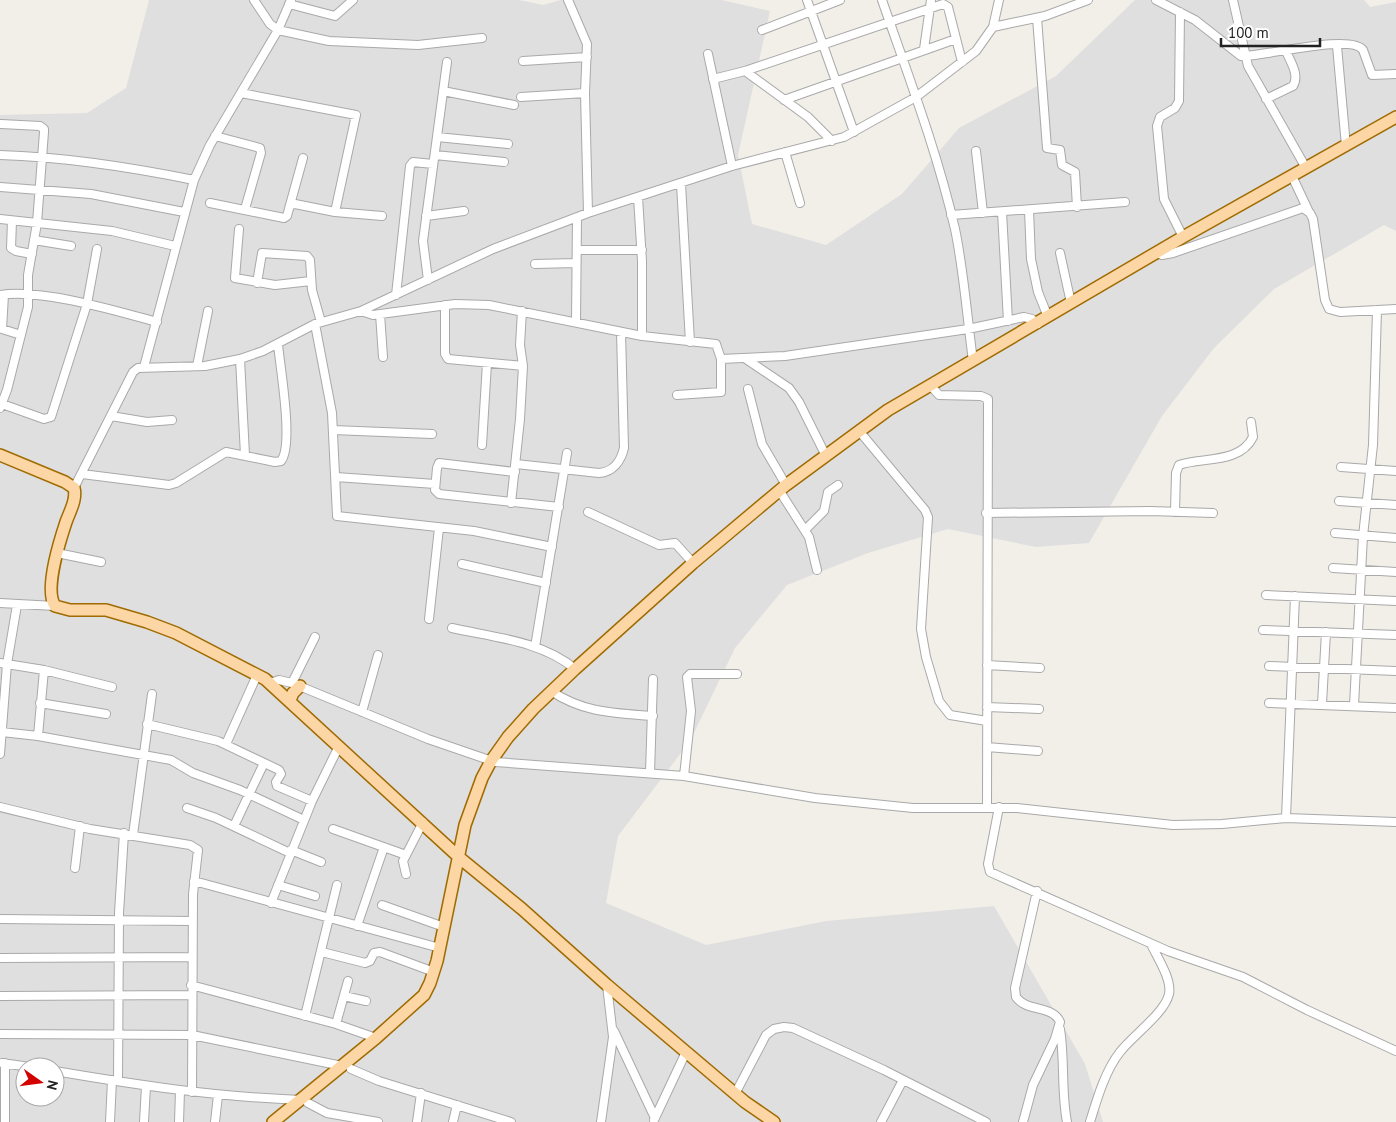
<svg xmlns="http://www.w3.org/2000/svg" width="1396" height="1122" font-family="'PT Sans',sans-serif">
<rect width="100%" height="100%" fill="#f2efe9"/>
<!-- residential -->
<path fill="#e0dfdf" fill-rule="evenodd" d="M149,0H519L543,5L561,0H722L770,11L738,155L752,224L826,245L902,194L959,128L1056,76L1135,0H1364L1370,7L1396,2V231L1384,225L1274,289L1214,348L1162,416L1089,543L1036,547L948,529L868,553L787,585L735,648L690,741L618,836L606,903L706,945L826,921L994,906L1085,1064L1103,1122H0V115L87,113L126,88ZM25,1067H55V1097H25Z"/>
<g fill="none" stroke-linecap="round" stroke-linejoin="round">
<defs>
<path id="minor" d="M254,0L270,24L278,30L329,41L418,45L482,38
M568,0L587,44L585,93L588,213
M807,0L854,132
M882,0C908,75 937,151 955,229C964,272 967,317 973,361
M1156,0L1195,20L1241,56C1263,57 1351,33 1363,50L1372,75L1396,74
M1233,0L1248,66L1306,168
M289,4L335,16L353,0
M1180,12L1179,101L1175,108L1160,117L1157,126L1164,199L1183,237
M1037,18L1047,148L1060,150L1062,165L1075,172L1077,207
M993,27L1045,16L1088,0
M762,30L840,0
M1337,46L1346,146
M924,49L931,0
M708,54L732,166
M523,61L587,57
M745,71L808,117L832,141
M713,79L745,71L943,4L948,7L962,62
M443,91L514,105
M241,93L356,115L335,212
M521,97L585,93
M1266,99L1293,86C1300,75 1290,61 1286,51
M784,100L956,39
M215,136L260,148L261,153L245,209
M437,137L508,144
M976,151L983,213
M785,152L800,203
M0,155C66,157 130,167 194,180
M435,155L504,162
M1292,176L1308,210
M681,184L690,342
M0,187L91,194L184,212
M638,197L642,261V336
M210,203L284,218L287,216L290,205L295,204L335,212L382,216
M290,205L303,158
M1029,210L1031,259L1038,292L1048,317
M1002,212L1008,321
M951,215L1125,202
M426,216L464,211
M0,219L112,231L175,246
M12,221L11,248L16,251L32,254
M239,229L235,278L275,285L311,281
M34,240L71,246
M577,250H642
M1060,253L1071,303
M1157,253L1162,255L1173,253L1303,208L1310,213L1313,219L1325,300L1329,309L1340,312L1396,309
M535,264L576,263
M428,280L423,241L447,62
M257,283L262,253L307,256L310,260L312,290L321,322
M0,295C40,288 117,311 157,322
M4,295L2,329L21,335
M396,295L410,166L413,162L433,164
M445,305V354L448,359L523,366
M361,311L373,315L455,304L489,305L642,336L716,344L721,359V392L677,395
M380,314L383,357
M576,322L577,218
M315,324L332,413L337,516L474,531L552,547
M240,359L245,455
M721,359L785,356L968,329L1024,317L1032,319L1038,324
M746,359L789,388L799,402L826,456
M197,366L208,311
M144,367L194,180L210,145L278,30L291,0
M930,385L939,395L981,396L988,399L987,808
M748,389L762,444L786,485
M2,404L44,419L51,417L87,304L97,249
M0,408L7,390L28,307V275L37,223L44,132V129L40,126L1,124
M111,416L147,422L172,420
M333,430L432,434
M860,432L925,510L928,517L921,629L926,657L939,701L950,715L987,721
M482,445L487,363
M516,464L599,473C613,472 621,461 624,448L621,332
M1341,467L1396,471
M515,472L439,463L437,468L435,490L439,494L559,507
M82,474L169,485L176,483L226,452L275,462L281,461C294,445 280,367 278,344
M336,477L435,484
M74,488L133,372L138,368L205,366L240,359L263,351L315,324L361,311L493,249L588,213L732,166L844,137L916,97L976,51L993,27L999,0
M779,490L809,537L817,570
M1339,501L1396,505
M511,503L520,419L523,366L520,345L522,311
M588,512L659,545L675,543L693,563
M1175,512L1176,473L1179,465C1202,457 1240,464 1253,437L1251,422
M986,513L1150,511L1213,513
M805,530L824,511L828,492L838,485
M1335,533L1396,538
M57,553L101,562
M462,564L546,583
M1333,568L1396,572
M1266,595L1396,601
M0,603L55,606
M429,619L439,528
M452,628C492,637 542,641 575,669
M1263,630L1396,635
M535,647L567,453
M0,663L44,670L112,687
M987,665L1040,668
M1269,666L1396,671
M270,683L279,680L292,683L428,739L495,762L684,776L815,798L913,808H1017L1173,825L1222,824L1286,818L1396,822
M292,683L315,637
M551,691C584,713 614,713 653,716
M40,703L106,714
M1269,703L1396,708
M1322,704L1326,632
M1354,705L1363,536L1373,445L1377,310
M987,707L1039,709
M362,712L378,655
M147,724L218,741L279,770L281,774L276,782L277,786L312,801
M2,732L38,736L171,760L193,773L240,790L304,820
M38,736L44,670
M226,744L257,675
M987,747L1038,751
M0,754L7,664L17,605
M650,773L653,679
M684,776L691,711L687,677L690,674H737
M0,807L90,829L190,845L198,850L193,894L192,1092
M999,807L988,864L990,872L1168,951L1243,977L1307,1010L1396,1051
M187,808L216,818L290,853
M1286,818L1295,596
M234,826L264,763
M333,829L406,855
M133,835L152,694
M291,850L321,862
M75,868L80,826
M406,874L403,861L423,822
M194,881L440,948
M278,885L315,896
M271,903L312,801L339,746
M382,905L444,927
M0,919L192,921
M357,926L384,847
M322,952L365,963L370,961L374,953L380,952L434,972
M0,958L191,957
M191,985L336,1024L376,1038
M0,996L191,995
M344,996L366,1001
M305,1016L337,885
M336,1024L348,981
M1060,1029C1065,1060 1061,1091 1067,1122
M614,1031L655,1118
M0,1034L192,1035L342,1066
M2,1063L30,1067
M5,1063V1122
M351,1069L379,1081L511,1122
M55,1071C137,1085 218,1097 301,1100
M118,1081L119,913L124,833
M735,1094L766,1035L774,1029L784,1027L793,1028L884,1070L986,1122
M308,1103L327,1113L378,1122
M654,1120L686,1052
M110,1122L112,1080
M144,1122L146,1086
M179,1122L180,1091
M215,1122L218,1095
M417,1122L421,1093
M453,1122L457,1105
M601,1122L613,1037L607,985
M881,1122L903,1080
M1023,1122L1033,1085L1055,1039L1060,1022C1053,1005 1026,1012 1016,997L1015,988L1037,891
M1090,1122C1097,1099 1105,1071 1120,1052C1132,1036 1165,1013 1169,994C1172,979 1157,957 1151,944"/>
<path id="primary" d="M0,455L65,482L74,488C77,499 70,511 66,522C60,540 44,590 55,606L70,610H106L147,622L176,633L265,679L461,859L522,909L607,985L745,1102L774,1122
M290,700L293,693L300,686
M273,1122L376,1038L424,995L430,983L437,961L465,825L482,778L491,761L508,737L533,709L575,669L693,563L786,485L888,410L1183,237L1396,117"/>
</defs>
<!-- minor casing -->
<use href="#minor" stroke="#a9a9a9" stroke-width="10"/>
<!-- primary casing -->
<use href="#primary" stroke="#a06b00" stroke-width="14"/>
<!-- minor -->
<use href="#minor" stroke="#fff" stroke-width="8"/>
<!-- primary -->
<use href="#primary" stroke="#fcd6a4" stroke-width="11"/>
</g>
<!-- north arrow -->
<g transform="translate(40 1082) rotate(104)"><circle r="24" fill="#ffffff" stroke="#a7a7a7"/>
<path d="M0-4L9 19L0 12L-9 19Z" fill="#d40000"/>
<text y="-8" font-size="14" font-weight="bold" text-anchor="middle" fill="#222222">N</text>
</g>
<!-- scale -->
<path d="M1221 38v8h99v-8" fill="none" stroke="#222222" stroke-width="2.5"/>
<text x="1228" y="38" font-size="15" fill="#222222" stroke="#ffffff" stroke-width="4" paint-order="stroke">100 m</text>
</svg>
